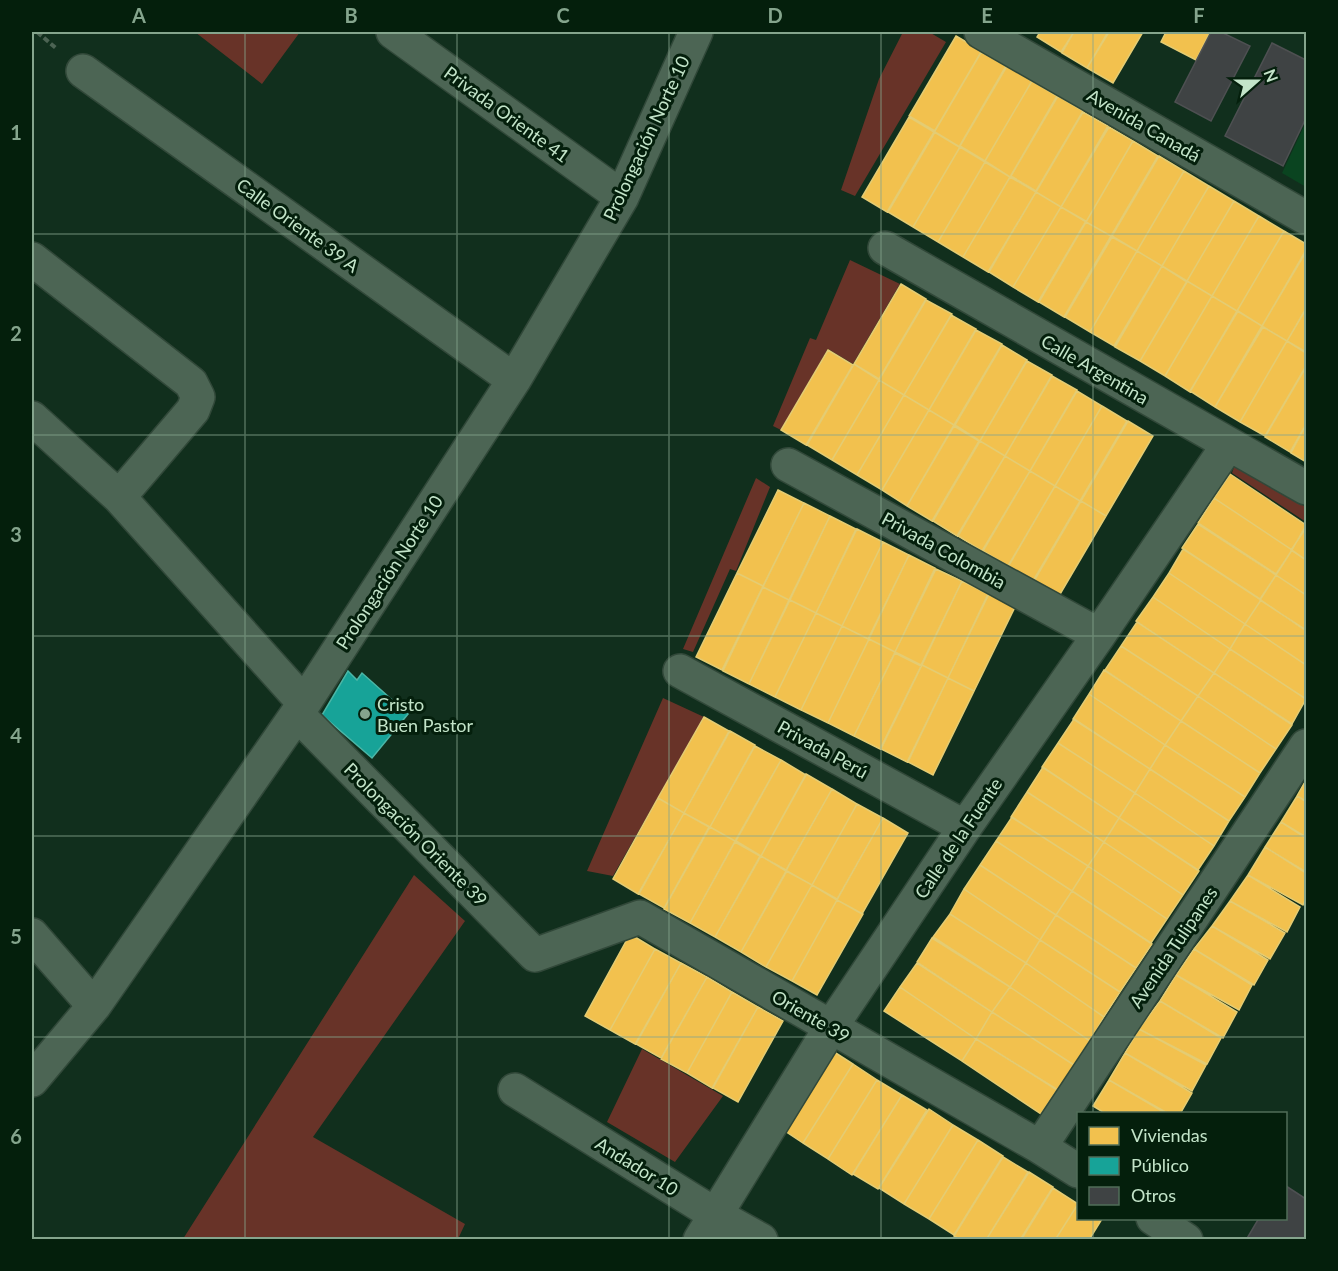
<svg xmlns="http://www.w3.org/2000/svg" width="1338" height="1271" font-family="Lato,sans-serif">
<rect width="100%" height="100%" fill="#112f1d"/>
<!-- built -->
<path fill="#0a4420" d="M1306,122V187L1282,173Z"/>
<!-- green -->
<path fill="#683328" d="M195,32H300L262,84Z
M903,32H929L946,42L855,196L841,190L879,79Z
M850,260L900,284L853,364L828,349L781,430L773,426L810,338L816,340Z
M1234,467H1238L1306,507V522L1232,473Z
M756,478L770,487L736,571L730,569L693,652L683,649Z
M663,698L704,717L613,876L587,871Z
M414,875L465,921L313,1137L465,1224L458,1239H183Z
M642,1049L723,1096L675,1162L607,1122Z"/>
<!-- homes -->
<path fill="#f2c14e" stroke="#e4cc73" stroke-width="1.5" d="M1040,32H1074L1061,52L1037,37Z
M1074,32H1108L1087,68L1062,53Z
M1109,32H1143L1113,83L1087,68Z
M1166,32H1210L1196,60L1161,42Z
M956,36L982,51L935,131L909,116Z
M981,52L1006,66L959,147L934,132Z
M1007,66L1032,81L985,161L960,146Z
M1032,81L1057,96L1010,177L985,161Z
M1058,96L1083,111L1036,191L1011,176Z
M1083,112L1108,126L1061,207L1036,192Z
M909,117L934,132L887,212L862,197Z
M1109,127L1133,141L1086,222L1061,207Z
M935,132L960,147L913,227L888,212Z
M1133,141L1158,156L1111,236L1086,222Z
M960,147L985,162L938,242L913,227Z
M1159,156L1184,171L1137,251L1112,236Z
M985,162L1010,177L963,257L938,242Z
M1184,171L1209,186L1162,266L1137,251Z
M1010,177L1036,192L988,272L963,257Z
M1209,186L1234,201L1187,281L1162,266Z
M1036,192L1061,207L1013,287L989,272Z
M1234,201L1259,216L1212,296L1187,281Z
M1061,207L1086,221L1038,302L1013,287Z
M1259,216L1284,231L1237,311L1212,296Z
M1086,222L1111,236L1064,317L1039,302Z
M1284,231L1306,244V250L1262,326L1237,311Z
M1112,237L1137,251L1090,332L1065,317Z
M1137,251L1162,266L1114,346L1090,332Z
M1306,252V308L1287,341L1262,326Z
M1162,266L1187,282L1140,361L1115,347Z
M1187,281L1212,296L1165,376L1140,361Z
M901,284L926,299L879,379L854,364Z
M1212,296L1237,311L1190,392L1165,376Z
M926,300L952,314L904,395L879,380Z
M1306,309V352L1287,341Z
M1238,311L1262,326L1215,407L1190,391Z
M951,315L976,329L929,410L904,395Z
M1263,327L1287,341L1240,422L1215,407Z
M976,330L1002,344L954,425L929,410Z
M1287,341L1306,353V366L1265,436L1240,422Z
M1002,345L1027,360L980,441L955,425Z
M828,350L853,365L806,445L781,430Z
M1027,361L1052,375L1005,456L980,441Z
M854,364L879,380L832,460L807,445Z
M1306,367V424L1290,452L1265,437Z
M1052,376L1077,390L1030,471L1005,456Z
M879,380L904,395L857,475L832,460Z
M1077,391L1102,406L1055,486L1030,471Z
M904,395L929,410L882,490L857,475Z
M1102,406L1127,421L1080,501L1055,486Z
M929,410L954,425L907,506L882,490Z
M1128,421L1153,436L1106,516L1081,501Z
M1306,425V462L1291,453Z
M954,426L979,441L932,521L907,506Z
M980,441L1005,456L957,536L933,521Z
M1005,456L1030,471L982,551L958,536Z
M1030,471L1055,486L1008,566L983,551Z
M1230,474L1306,525L1292,550L1214,498Z
M1055,486L1080,501L1033,581L1008,567Z
M778,490L804,503L763,586L737,573Z
M1214,498L1292,550L1276,574L1198,523Z
M1081,501L1106,516L1059,596L1034,581Z
M804,503L830,516L789,600L763,587Z
M830,516L856,529L816,613L790,600Z
M1198,524L1276,575L1260,599L1182,548Z
M1306,528V560L1291,550Z
M857,529L883,542L842,626L816,613Z
M883,542L909,555L868,639L842,626Z
M1183,549L1261,600L1245,624L1169,573Z
M1292,550L1306,560V595L1276,575Z
M909,555L935,568L895,652L869,639Z
M936,569L962,581L921,665L895,652Z
M737,573L763,586L722,670L696,657Z
M1169,573L1245,624L1230,649L1153,597Z
M1276,575L1306,595V630L1260,600Z
M962,581L988,594L948,678L922,665Z
M763,587L789,600L749,684L723,671Z
M989,594L1015,607L974,691L948,678Z
M1153,597L1230,649L1214,673L1136,621Z
M790,600L816,613L775,697L749,684Z
M1261,600L1306,631V665L1245,624Z
M816,613L842,626L801,710L775,697Z
M1137,622L1214,673L1198,696L1121,646Z
M1245,624L1306,665V699L1230,649Z
M842,626L869,639L828,723L801,710Z
M869,639L895,652L854,736L828,723Z
M1121,646L1198,696L1181,721L1105,670Z
M1230,649L1306,699L1292,724L1214,673Z
M895,653L921,666L880,749L854,736Z
M922,665L948,678L907,762L881,749Z
M1104,670L1181,721L1165,745L1089,694Z
M1214,673L1292,725L1276,749L1198,696Z
M948,678L974,691L933,775L908,762Z
M1089,694L1165,745L1150,769L1073,719Z
M1198,696L1276,749L1260,773L1181,721Z
M704,717L729,731L684,813L658,798Z
M1074,719L1150,769L1135,793L1058,743Z
M1181,721L1260,773L1245,797L1165,745Z
M730,731L755,745L710,827L684,813Z
M1058,743L1135,793L1119,818L1042,767Z
M1165,745L1245,797L1229,821L1150,769Z
M755,746L781,760L735,841L710,827Z
M781,760L806,775L761,856L736,841Z
M1043,767L1119,818L1104,842L1027,792Z
M1150,769L1229,821L1214,846L1135,793Z
M806,774L832,789L786,870L761,856Z
M1306,780V801L1297,796Z
M832,789L857,804L812,885L786,871Z
M1027,792L1104,842L1088,866L1011,817Z
M1135,793L1214,846L1198,870L1119,818Z
M1297,796L1306,802V837L1281,822Z
M658,798L684,813L638,894L613,879Z
M857,804L883,818L837,899L812,885Z
M684,813L709,827L664,908L639,894Z
M1012,817L1088,866L1072,891L996,841Z
M883,818L908,833L862,914L837,900Z
M1119,818L1199,871L1183,895L1104,842Z
M1281,822L1306,838V872L1265,847Z
M710,827L735,841L690,923L664,909Z
M996,841L1072,891L1056,915L980,865Z
M735,842L760,856L715,937L690,923Z
M1104,842L1183,895L1167,919L1088,866Z
M1265,847L1306,873V898L1303,905L1248,875Z
M761,856L786,871L741,952L715,937Z
M980,865L1056,915L1040,940L964,889Z
M1088,866L1167,919L1151,943L1072,891Z
M787,871L812,885L766,967L741,952Z
M1248,875L1300,907L1287,932L1230,901Z
M812,885L837,900L792,981L766,967Z
M964,889L1040,940L1026,963L950,914Z
M1072,891L1152,944L1136,968L1056,915Z
M837,900L863,914L817,995L792,981Z
M1230,901L1285,933L1270,959L1212,926Z
M950,914L1026,963L1010,987L933,937Z
M1056,915L1136,968L1120,992L1040,940Z
M1212,926L1268,960L1254,985L1194,949Z
M630,934L655,949L610,1030L585,1016Z
M932,938L1010,987L992,1012L917,962Z
M1040,940L1120,992L1104,1017L1026,963Z
M655,949L681,963L635,1044L610,1030Z
M1194,949L1252,985L1239,1010L1176,975Z
M681,963L707,977L661,1058L636,1044Z
M917,963L992,1012L976,1039L900,987Z
M1026,963L1104,1017L1090,1041L1010,987Z
M1176,975L1237,1012L1223,1038L1160,1001Z
M707,977L732,992L687,1073L661,1059Z
M900,987L976,1039L962,1061L884,1011Z
M1010,987L1090,1041L1074,1065L992,1012Z
M732,992L758,1007L712,1088L687,1073Z
M1160,1001L1221,1038L1207,1064L1139,1029Z
M758,1007L783,1021L738,1102L713,1088Z
M992,1012L1074,1065L1058,1090L976,1039Z
M1139,1029L1206,1065L1192,1091L1125,1053Z
M976,1039L1057,1090L1041,1114L962,1061Z
M828,1048L853,1064L803,1143L779,1127Z
M1125,1053L1192,1093L1180,1114H1169L1109,1080Z
M853,1064L877,1080L828,1159L803,1143Z
M877,1080L902,1095L852,1175L828,1159Z
M1109,1080L1167,1114H1106L1093,1106Z
M902,1095L927,1110L878,1189L853,1174Z
M929,1109L953,1125L904,1204L879,1188Z
M953,1125L978,1140L929,1219L904,1204Z
M978,1140L1003,1156L954,1235L929,1219Z
M1003,1157L1028,1172L986,1240H961L954,1236Z
M1029,1172L1053,1187L1020,1240H986Z
M1053,1188L1078,1204L1055,1240H1021Z
M1078,1204V1218L1102,1219L1089,1240H1055Z"/>
<!-- public -->
<path fill="#17a398" stroke="#4bb6a7" stroke-width="1.5" d="M348,671L357,680L362,673L408,714L372,758L322,715Z"/>
<!-- building -->
<path fill="#3f4344" stroke="#4e5052" stroke-width="1.5" d="M1211,32H1221L1250,46L1211,121L1175,102Z
M1272,43L1306,60V118L1283,166L1225,136Z
M1286,1186L1306,1199V1240H1246L1259,1218H1286Z"/>
<g fill="none" stroke-linecap="round" stroke-linejoin="round">
<defs>
<path id="minor" d="M393,32L622,197
M981,32L1306,218
M83,71L514,380
M885,248L1306,488
M32,259L191,383L198,397L193,410L119,497
M32,418L119,497L304,703
M788,465L1099,635
M680,671L965,827
M297,714L535,955L640,917L1040,1147L1078,1171
M32,935L94,1006
M32,1080L94,1006L297,714L514,380L622,197L696,32
M515,1090L716,1215L761,1240
M1040,1147L1306,746
M1153,1218L1186,1240
M700,1240L831,1027L965,827L1099,635L1228,445"/>
</defs>
<!-- minor casing -->
<use href="#minor" stroke="#314839" stroke-width="36"/>
<!-- path -->
<path stroke="#4c6353" stroke-width="4" stroke-dasharray="6 3" stroke-linecap="butt" d="M37,32L57,49"/>
<!-- minor -->
<use href="#minor" stroke="#4c6554" stroke-width="33"/>
</g>
<!-- grid -->
<path fill="none" stroke="#85a58d" stroke-width="1.5" stroke-opacity="0.55" d="M245,32V1240M457,32V1240M669,32V1240M881,32V1240M1093,32V1114M32,234H1306M32,435H1306M32,636H1306M32,836H1306M32,1037H1306M1093,1218V1240"/>
<!-- markers -->
<circle fill="#85a58d" stroke="#041f0c" stroke-width="2" cx="365" cy="714" r="6"/>
<g text-anchor="middle" dominant-baseline="central" stroke-width="6" stroke-linejoin="round" paint-order="stroke">
<!-- street labels -->
<g font-size="18" fill="#c3e4c9" stroke="#041f0c">
<text transform="translate(507 114) rotate(36)">Privada Oriente 41</text>
<text transform="translate(1144 125) rotate(30)">Avenida Canadá</text>
<text transform="translate(646 138) rotate(-65)">Prolongación Norte 10</text>
<text transform="translate(298 225) rotate(36)">Calle Oriente 39 A</text>
<text transform="translate(1095 369) rotate(30)">Calle Argentina</text>
<text transform="translate(944 550) rotate(29)">Privada Colombia</text>
<text transform="translate(389 572) rotate(-57)">Prolongación Norte 10</text>
<text transform="translate(823 749) rotate(29)">Privada Perú</text>
<text transform="translate(416 834) rotate(45)">Prolongación Oriente 39</text>
<text transform="translate(958 838) rotate(-56)">Calle de la Fuente</text>
<text transform="translate(1173 947) rotate(-56)">Avenida Tulipanes</text>
<text transform="translate(811 1016) rotate(30)">Oriente 39</text>
<text transform="translate(637 1166) rotate(32)">Andador 10</text>
</g>
<!-- poi labels -->
<g font-size="18" fill="#c3e4c9" stroke="#041f0c" text-anchor="start">
<text x="377" y="704">Cristo<tspan x="377" dy="21">Buen Pastor</tspan></text>
</g>
</g>
<!-- border -->
<rect width="1338" height="1271" fill="none" stroke="#041f0c" stroke-width="66"/>
<!-- legend -->
<rect x="1077" y="1112" width="210" height="108" fill="#041f0c" stroke="#506e58" stroke-width="1.5"/>
<rect x="1089" y="1127" width="30" height="18" fill="#f2c14e" stroke="#506e58" stroke-width="1.5"/>
<text x="1131" y="1142" font-size="18" fill="#c3e4c9">Viviendas</text>
<rect x="1089" y="1157" width="30" height="18" fill="#17a398" stroke="#506e58" stroke-width="1.5"/>
<text x="1131" y="1172" font-size="18" fill="#c3e4c9">Público</text>
<rect x="1089" y="1187" width="30" height="18" fill="#3f4344" stroke="#506e58" stroke-width="1.5"/>
<text x="1131" y="1202" font-size="18" fill="#c3e4c9">Otros</text>
<!-- north arrow -->
<g transform="translate(1257 81) rotate(69)" stroke="#041f0c" stroke-width="4.5" paint-order="stroke">
<path d="M0-4.5L10 22L0 15L-10 22Z" fill="#c3e4c9"/>
<text y="-9" font-size="16" font-weight="bold" text-anchor="middle" fill="#c3e4c9">N</text>
</g>
<rect x="33" y="33" width="1272" height="1205" fill="none" stroke="#85a58d" stroke-width="2"/>
<g font-size="20" text-anchor="middle" font-weight="bold" fill="#85a58d">
<text x="139" y="23">A</text>
<text x="351" y="23">B</text>
<text x="563" y="23">C</text>
<text x="775" y="23">D</text>
<text x="987" y="23">E</text>
<text x="1199" y="23">F</text>
<text x="16" y="140">1</text>
<text x="16" y="341">2</text>
<text x="16" y="542">3</text>
<text x="16" y="743">4</text>
<text x="16" y="944">5</text>
<text x="16" y="1144">6</text>
</g>
</svg>
